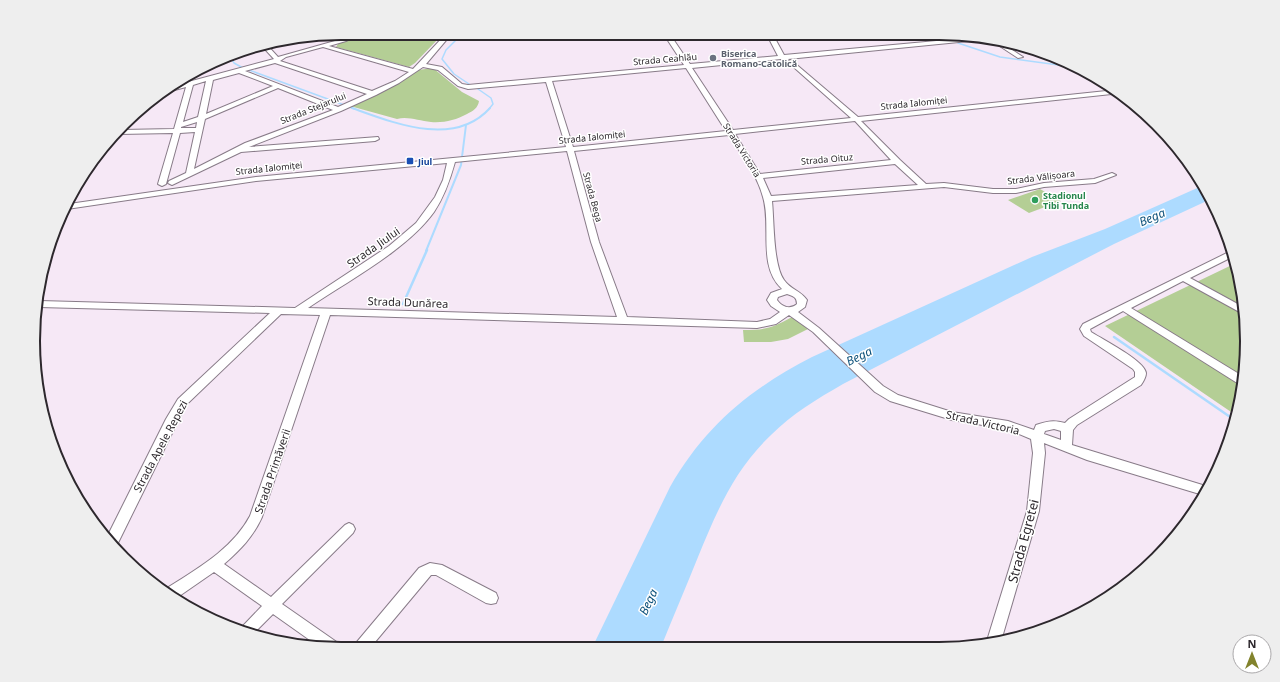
<svg xmlns="http://www.w3.org/2000/svg" width="1280" height="682" font-family="'Noto Sans',sans-serif">
<rect width="100%" height="100%" fill="#f6e8f6"/>
<!-- green -->
<path fill="#b4ce95" d="M391,37H440L415,63L409,67L336,47L338,44L354,38L357,39Z
M433,68L462,92L479,101C478,108 473,111 467,114C456,120 444,123 431,122C419,121 408,116 397,119L350,106L418,70Z
M1040,189L1061,201L1029,213L1008,200Z
M1236,263L1244,301L1246,361L1237,416L1105,326Z
M792,317L808,329L788,339L771,342H744L743,330C766,330 772,328 792,317Z"/>
<!-- water -->
<path fill="#addbff" d="M1204,185L1211,199L1114,244L843,384C817,399 792,414 771,435C734,470 717,511 698,557C686,587 673,617 661,647L592,648L670,487C705,426 750,389 812,357L1032,257L1105,229Z"/>
<g fill="none" stroke-linecap="round" stroke-linejoin="round">
<!-- stream-far2 -->
<path stroke="#addbff" stroke-width="1.5" d="M462,34L446,50L442,59L454,74L469,84
M930,34L944,39
M958,43L1000,57L1081,68
M230,56L234,63L243,68
M249,70L355,109
M478,89L491,98L493,104L489,109"/>
<!-- stream-far1 -->
<path stroke="#addbff" stroke-width="2" d="M352,108C394,123 454,148 490,108
M426,251L461,165L466,125"/>
<!-- stream -->
<path stroke="#addbff" stroke-width="2.5" d="M403,304L427,250
M1114,337L1236,421"/>
<defs>
<path id="minor" d="M354,33H361L346,41L329,46L413,69L443,37L441,33H448V38L426,64L442,67L462,84L468,85L684,65L663,33H669L690,64L778,56L766,33H772L784,55L980,37L997,40L1023,57L1018,58L989,39L788,59L789,60L786,62L781,59L692,68L733,130L851,118L789,63L788,62L791,60L858,117L1116,90L1121,93L861,121L900,160L926,184L944,183L993,189H1016L1044,183L1094,179L1112,173L1116,175L1095,183L1044,187L1016,193H993L944,187L772,201C774,220 773,265 784,280C790,289 801,291 807,300L805,307L798,312L819,328L883,386L898,395L952,412L1008,421L1034,430L1036,425C1047,421 1054,420 1065,423L1069,419L1135,377V372L1133,369L1084,336L1080,329L1083,324L1233,250L1234,256L1190,278L1245,308V315L1183,281L1131,308L1244,377L1242,386L1123,311L1090,329L1091,332C1102,339 1145,361 1146,373C1146,377 1143,382 1141,385L1077,425L1073,430L1072,445L1209,487L1203,495L1087,460L1044,443L1045,453L1039,511L1001,641L986,644L1027,511L1033,453L1031,439L1007,429L952,420L890,401L875,392L813,332L789,315L776,324L757,328L330,315L262,517C253,537 240,550 224,564L271,597L345,525L349,523L353,525L355,529L353,533L282,604L338,643L340,648H321L273,614L252,635L239,630L262,606L214,572L175,599L164,592V590C195,570 232,550 250,516L320,315L281,314L186,405L115,549L106,539L166,419L178,399L270,313L39,307L40,301L295,308L389,246L416,223L435,197L443,180L447,163L256,181L67,209L69,204L256,177L566,147L546,82L468,89L458,86L438,70L423,67L399,83L376,95L341,111L249,147L378,137L379,139L375,141L241,152L172,185L168,183L169,181L186,173L195,132L180,133L166,184L162,186L158,184L173,133L119,134L122,130L174,129L186,87L167,92L164,91L188,82L274,59L262,46L267,45L278,57L342,39ZM323,47L409,72L395,81L372,91L280,61L286,57ZM275,63L367,94L338,107L245,71ZM686,68L726,131L573,147L552,81ZM239,73L273,86L206,114L213,80ZM206,81L198,117L183,122L193,85ZM278,88L333,110L245,143L194,169L205,119ZM855,121L891,160L760,174L735,134ZM197,122L196,128H181V127ZM729,135C741,154 757,174 763,197C772,226 757,266 782,289L771,293L767,300L771,306L780,312L770,319L757,322L627,317L599,242L574,151ZM567,151L591,242L617,317L308,308C346,282 407,250 434,212C444,197 450,180 455,162ZM895,164L918,185L771,196L763,178ZM787,294C793,296 797,297 797,304C790,310 782,307 777,300L778,297ZM1054,429L1061,431V440L1044,434L1045,431Z
M430,563L442,565L496,593L498,598L496,603L491,604L486,603L436,575H431L370,648H354L356,643L419,568Z"/>
</defs>
<!-- minor casing -->
<use href="#minor" stroke="#887b88" stroke-width="2"/>
<!-- minor -->
<use href="#minor" fill="#fff" fill-rule="evenodd"/>
</g>
<!-- markers -->
<circle fill="#6b7280" stroke="#fff" stroke-width="1.5" cx="713" cy="58" r="4"/>
<rect fill="#1a4fb4" stroke="#fff" stroke-width="1.5" x="406" y="157" width="8" height="8" rx="2"/>
<circle fill="#2e9e5b" stroke="#fff" stroke-width="1.5" cx="1035" cy="200" r="4"/>
<g text-anchor="middle" dominant-baseline="central" stroke-width="3" stroke-linejoin="round" paint-order="stroke">
<!-- far-worship labels -->
<g font-size="9" font-weight="bold" fill="#5b616d" stroke="#fff" text-anchor="start">
<text x="721" y="53">Biserica<tspan x="721" dy="10">Romano-Catolică</tspan></text>
</g>
<!-- far-street labels -->
<g font-size="9" fill="#2d282d" stroke="#fff">
<text transform="translate(665 59) rotate(-5)">Strada Ceahlău</text>
<text transform="translate(914 103) rotate(-6)">Strada Ialomiței</text>
<text transform="translate(313 108) rotate(-22)">Strada Stejarului</text>
<text transform="translate(592 137) rotate(-6)">Strada Ialomiței</text>
<text transform="translate(742 150) rotate(58)">Strada Victoria</text>
<text transform="translate(827 159) rotate(-5)">Strada Oituz</text>
<text transform="translate(269 168) rotate(-6)">Strada Ialomiței</text>
<text transform="translate(1041 177) rotate(-7)">Strada Vălișoara</text>
<text transform="translate(593 197) rotate(75)">Strada Bega</text>
</g>
<!-- far-transit labels -->
<g font-size="9" font-weight="bold" fill="#164399" stroke="#fff" text-anchor="start">
<text x="418" y="161">Jiul</text>
</g>
<!-- far-leisure labels -->
<g font-size="9" font-weight="bold" fill="#27864d" stroke="#fff" text-anchor="start">
<text x="1043" y="195">Stadionul<tspan x="1043" dy="10">Tibi Tunda</tspan></text>
</g>
<!-- street labels -->
<g font-size="11" fill="#2d282d" stroke="#fff">
<text transform="translate(373 247) rotate(-35)">Strada Jiului</text>
<text transform="translate(408 302) rotate(2)">Strada Dunărea</text>
<text transform="translate(983 422) rotate(13)">Strada Victoria</text>
<text transform="translate(160 446) rotate(-62)">Strada Apele Repezi</text>
<text transform="translate(272 471) rotate(-71)">Strada Primăverii</text>
</g>
<!-- water labels -->
<g font-size="12" font-style="italic" fill="#0f537c" stroke="#fff">
<text transform="translate(1152 217) rotate(-24)">Bega</text>
<text transform="translate(859 356) rotate(-26)">Bega</text>
<text transform="translate(648 602) rotate(-65)">Bega</text>
</g>
<!-- near-street labels -->
<g font-size="13" fill="#2d282d" stroke="#fff">
<text transform="translate(1023 541) rotate(-75)">Strada Egretei</text>
</g>
</g>
<!-- crop -->
<path d="M0 0H1280V682H0ZM341 40H939A301 301 0 0 1 1240 341V341A301 301 0 0 1 939 642H341A301 301 0 0 1 40 341V341A301 301 0 0 1 341 40Z" fill="#eee" fill-rule="evenodd"/>
<path fill="none" stroke="#2d282d" stroke-width="2" d="M341 40H939A301 301 0 0 1 1240 341V341A301 301 0 0 1 939 642H341A301 301 0 0 1 40 341V341A301 301 0 0 1 341 40Z"/>
<!-- north arrow -->
<g transform="translate(1252 654)"><circle r="19" fill="#ffffff" stroke="#aba9ab"/>
<path d="M0-3L7 15L0 10L-7 15Z" fill="#82832c"/>
<text y="-6" font-size="11" font-weight="bold" text-anchor="middle" fill="#2d282d">N</text>
</g>
</svg>
